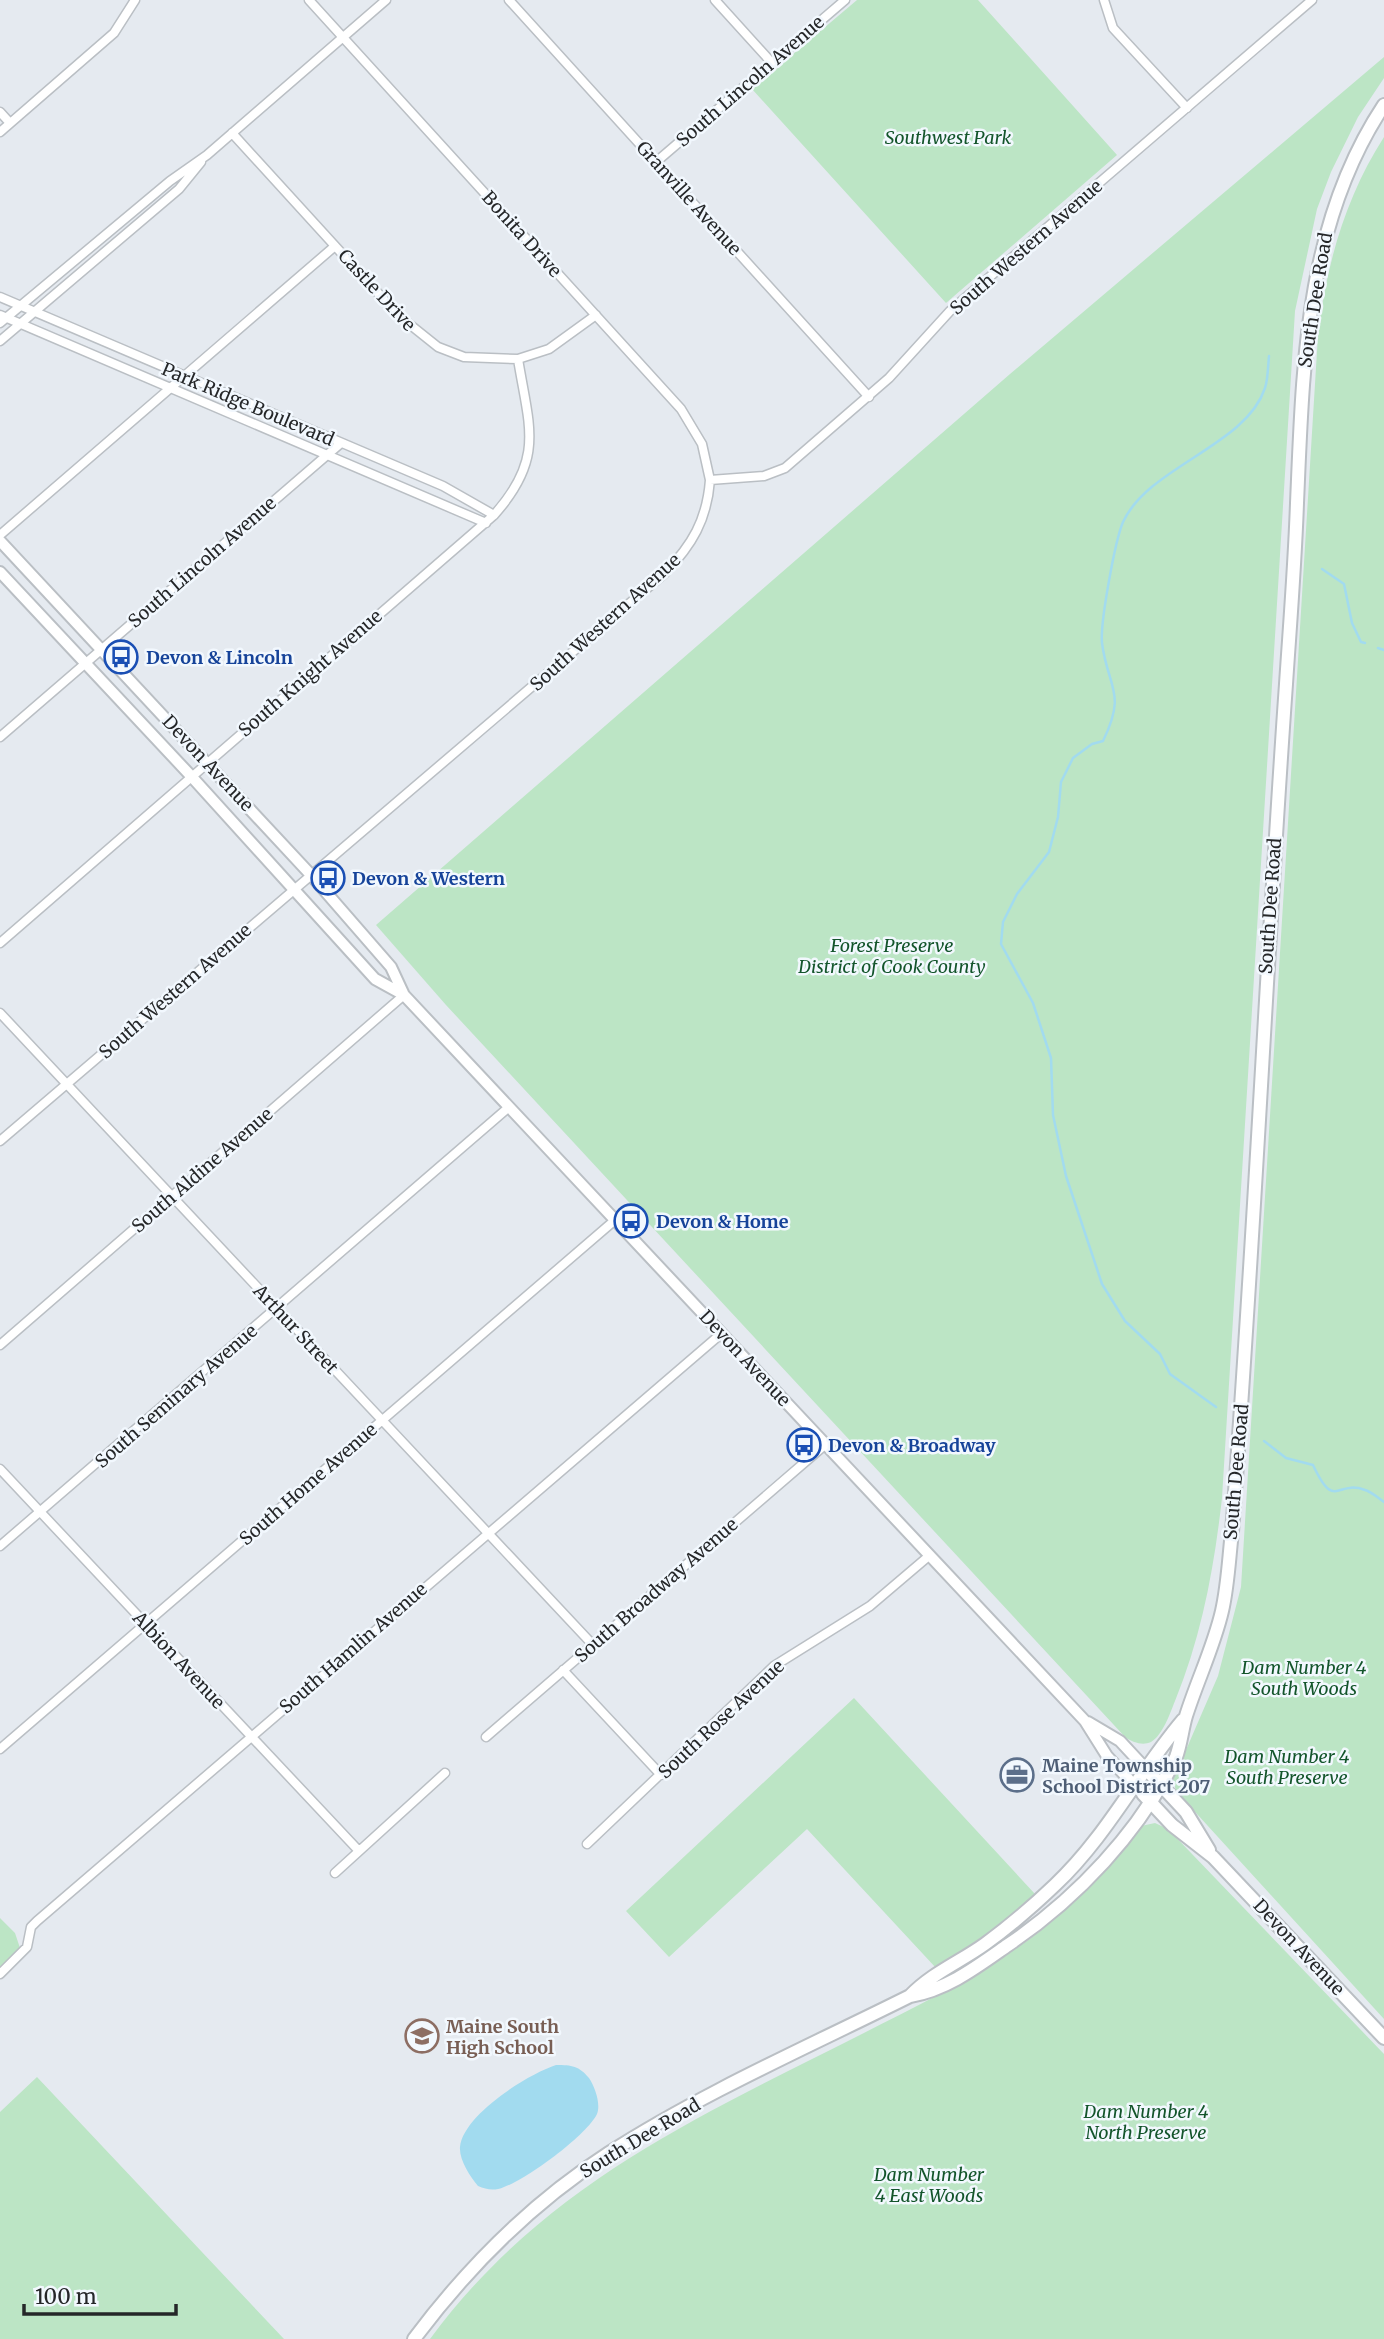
<svg xmlns="http://www.w3.org/2000/svg" width="1384" height="2339" font-family="Merriweather,serif">
<rect width="100%" height="100%" fill="#e5eaf0"/>
<!-- green -->
<path fill="#bce5c5" d="M857,0H978L1117,155L946,303L752,89Z
M1384,57V78L1358,117L1331,172L1317,209L1295,311L1222,1498C1214,1568 1202,1635 1175,1701C1170,1713 1163,1735 1151,1742C1142,1746 1133,1742 1126,1738L446,1005L376,925L1010,374Z
M1384,137V2019L1176,1791L1173,1780L1218,1676L1241,1587L1318,335C1326,265 1346,196 1384,137Z
M854,1698L1035,1894L1000,1925L936,1968L807,1829L669,1957L626,1911Z
M1155,1823L1168,1829L1384,2054V2339H430C542,2187 693,2119 856,2037C919,2005 982,1975 1039,1932C1078,1902 1110,1863 1141,1826Z
M0,1918L15,1933L20,1948L0,1967Z
M37,2077L284,2339H0V2112Z"/>
<!-- water -->
<path fill="#a2dbef" d="M556,2065C572,2065 579,2066 589,2078C595,2087 601,2104 597,2114C587,2135 526,2180 504,2187C495,2191 487,2190 478,2186C470,2176 459,2160 460,2147C463,2115 528,2074 556,2065Z"/>
<g fill="none" stroke-linecap="round" stroke-linejoin="round">
<!-- stream -->
<path stroke="#a2dbef" stroke-width="2.5" d="M1322,569L1344,584L1352,623L1361,642L1365,643
M1378,648L1384,650
M1216,1407L1170,1374L1160,1354L1125,1321L1102,1284L1066,1176L1053,1115L1051,1058L1033,1003L1001,944L1003,922L1017,894L1049,852L1058,817L1061,782L1073,758L1092,744L1103,741C1127,692 1108,689 1102,643C1100,623 1115,541 1123,522C1149,466 1246,446 1265,388C1268,379 1268,366 1269,356
M1264,1441L1286,1458L1313,1465C1335,1512 1336,1479 1365,1490C1372,1492 1378,1498 1384,1502"/>
<defs>
<path id="minor" d="M309,0L681,409L702,444L710,480
M509,0L869,397
M715,0L772,63
M1104,0L1113,28L1187,108
M0,112L10,123
M0,132L114,33L135,0
M232,133L398,315L438,347L464,357L518,359L549,349L596,315
M656,162L845,0
M0,297L443,486L494,515
M0,315L486,523
M0,323L170,181L207,155L386,0
M0,341L179,189L201,162
M0,535L335,246
M0,737L341,443
M0,943L494,515C545,458 529,427 518,359
M0,1013L593,1645
M0,1141L665,573C692,545 707,520 710,480L764,476L785,468L889,378L950,311L1312,0
M0,1345L404,995
M0,1469L359,1851
M0,1546L509,1107
M563,1670L661,1775
M486,1737L826,1444
M0,1749L615,1220
M587,1844L774,1666L870,1606L930,1555
M335,1873L445,1773
M0,1974L27,1947L31,1927L37,1921L722,1333"/>
<path id="tertiary" d="M0,541L311,875L391,967L404,995L1085,1721L1107,1756L1135,1786
M0,572L191,776L375,979L404,995
M1088,1722L1120,1741L1146,1769"/>
<path id="secondary" d="M1146,1769L1186,1812L1209,1850
M1143,1794L1172,1825L1213,1857L1384,2038
M910,1996C932,1973 960,1962 985,1944C1010,1926 1033,1906 1055,1885C1107,1836 1138,1773 1183,1720
M414,2339C468,2267 533,2202 609,2153C704,2092 810,2046 910,1996C947,1990 978,1966 1008,1945C1076,1899 1140,1832 1176,1757C1181,1744 1182,1729 1186,1716C1197,1681 1214,1646 1222,1611C1228,1585 1229,1557 1232,1532C1254,1249 1266,966 1286,684C1290,624 1295,563 1297,503C1303,365 1305,224 1384,105"/>
</defs>
<!-- minor casing -->
<use href="#minor" stroke="#babfc4" stroke-width="11"/>
<!-- tertiary casing -->
<use href="#tertiary" stroke="#babfc4" stroke-width="14"/>
<!-- secondary casing -->
<use href="#secondary" stroke="#babfc4" stroke-width="16"/>
<!-- minor -->
<use href="#minor" stroke="#fff" stroke-width="8"/>
<!-- tertiary -->
<use href="#tertiary" stroke="#fff" stroke-width="10"/>
<!-- secondary -->
<use href="#secondary" stroke="#fff" stroke-width="12"/>
</g>
<!-- icons -->
<defs>
<symbol id="bus-ring" viewBox="-11 -11 22 22"><circle r="9.5" fill="#f2f8fe" stroke="#1a4fb4" stroke-width="1.5"/><path d="M-5-6H5V4H4V6H2V4H-2V6H-4V4H-5ZM-3.5-4V0h7V-4ZM-3.5 1.2v1.5H-2V1.2ZM2 1.2v1.5H3.5V1.2Z" fill="#1a4fb4"/></symbol>
<symbol id="office-ring" viewBox="-11 -11 22 22"><circle r="9.5" fill="#f2f8fe" stroke="#5c6f8a" stroke-width="1.5"/><path d="M-6-3h4V-5.5h4V-3h4V5H-6ZM-1-4.5V-3h2v-1.5ZM-6 0V1H6V0Z" fill="#5c6f8a"/></symbol>
<symbol id="school-ring" viewBox="-11 -11 22 22"><circle r="9.5" fill="#f2f8fe" stroke="#8d6e63" stroke-width="1.5"/><path d="M0-5L7-2L0 1L-7-2ZM-4 1L0 2.5L4 1V4Q0 6-4 4Z" fill="#8d6e63"/></symbol>
</defs>
<g fill-rule="evenodd">
<use href="#bus-ring" x="102" y="638" width="38" height="38"/>
<use href="#bus-ring" x="309" y="859" width="38" height="38"/>
<use href="#bus-ring" x="612" y="1202" width="38" height="38"/>
<use href="#bus-ring" x="785" y="1426" width="38" height="38"/>
<use href="#office-ring" x="998" y="1756" width="38" height="38"/>
<use href="#school-ring" x="403" y="2017" width="38" height="38"/>
</g>
<g text-anchor="middle" dominant-baseline="central" stroke-width="5" stroke-linejoin="round" paint-order="stroke">
<!-- street labels -->
<g font-size="18" fill="#252729" stroke="#f2f8fe">
<text transform="translate(750 81) rotate(-41)">South Lincoln Avenue</text>
<text transform="translate(689 198) rotate(48)">Granville Avenue</text>
<text transform="translate(522 234) rotate(48)">Bonita Drive</text>
<text transform="translate(1026 247) rotate(-41)">South Western Avenue</text>
<text transform="translate(377 290) rotate(47)">Castle Drive</text>
<text transform="translate(1315 300) rotate(-81)">South Dee Road</text>
<text transform="translate(248 404) rotate(23)">Park Ridge Boulevard</text>
<text transform="translate(202 562) rotate(-41)">South Lincoln Avenue</text>
<text transform="translate(605 622) rotate(-42)">South Western Avenue</text>
<text transform="translate(310 673) rotate(-41)">South Knight Avenue</text>
<text transform="translate(208 763) rotate(47)">Devon Avenue</text>
<text transform="translate(1270 906) rotate(-86)">South Dee Road</text>
<text transform="translate(175 991) rotate(-41)">South Western Avenue</text>
<text transform="translate(202 1170) rotate(-41)">South Aldine Avenue</text>
<text transform="translate(296 1329) rotate(47)">Arthur Street</text>
<text transform="translate(745 1358) rotate(47)">Devon Avenue</text>
<text transform="translate(176 1396) rotate(-41)">South Seminary Avenue</text>
<text transform="translate(1236 1472) rotate(-85)">South Dee Road</text>
<text transform="translate(308 1484) rotate(-41)">South Home Avenue</text>
<text transform="translate(656 1590) rotate(-41)">South Broadway Avenue</text>
<text transform="translate(353 1648) rotate(-41)">South Hamlin Avenue</text>
<text transform="translate(179 1660) rotate(47)">Albion Avenue</text>
<text transform="translate(721 1719) rotate(-43)">South Rose Avenue</text>
<text transform="translate(1299 1947) rotate(47)">Devon Avenue</text>
<text transform="translate(640 2138) rotate(-31)">South Dee Road</text>
</g>
<!-- park labels -->
<g font-size="18" font-style="italic" fill="#13552b" stroke="#f2f8fe">
<text x="948" y="137">Southwest Park</text>
<text x="892" y="945">Forest Preserve<tspan x="892" dy="21">District of Cook County</tspan></text>
<text x="1304" y="1667">Dam Number 4<tspan x="1304" dy="21">South Woods</tspan></text>
<text x="1287" y="1756">Dam Number 4<tspan x="1287" dy="21">South Preserve</tspan></text>
<text x="1146" y="2111">Dam Number 4<tspan x="1146" dy="21">North Preserve</tspan></text>
<text x="929" y="2174">Dam Number<tspan x="929" dy="21">4 East Woods</tspan></text>
</g>
<!-- transit labels -->
<g font-size="18" font-weight="bold" fill="#164399" stroke="#f2f8fe" text-anchor="start">
<text x="146" y="657">Devon &amp; Lincoln</text>
<text x="352" y="878">Devon &amp; Western</text>
<text x="656" y="1221">Devon &amp; Home</text>
<text x="828" y="1445">Devon &amp; Broadway</text>
</g>
<!-- service labels -->
<g font-size="18" font-weight="bold" fill="#4e5e75" stroke="#f2f8fe" text-anchor="start">
<text x="1042" y="1765">Maine Township<tspan x="1042" dy="21">School District 207</tspan></text>
</g>
<!-- education labels -->
<g font-size="18" font-weight="bold" fill="#785e54" stroke="#f2f8fe" text-anchor="start">
<text x="446" y="2026">Maine South<tspan x="446" dy="21">High School</tspan></text>
</g>
</g>
<!-- scale -->
<path d="M24 2304v10h152v-10" fill="none" stroke="#252729" stroke-width="3.5"/>
<text x="35" y="2304" font-size="21" fill="#252729" stroke="#f2f8fe" stroke-width="5" paint-order="stroke">100 m</text>
</svg>
